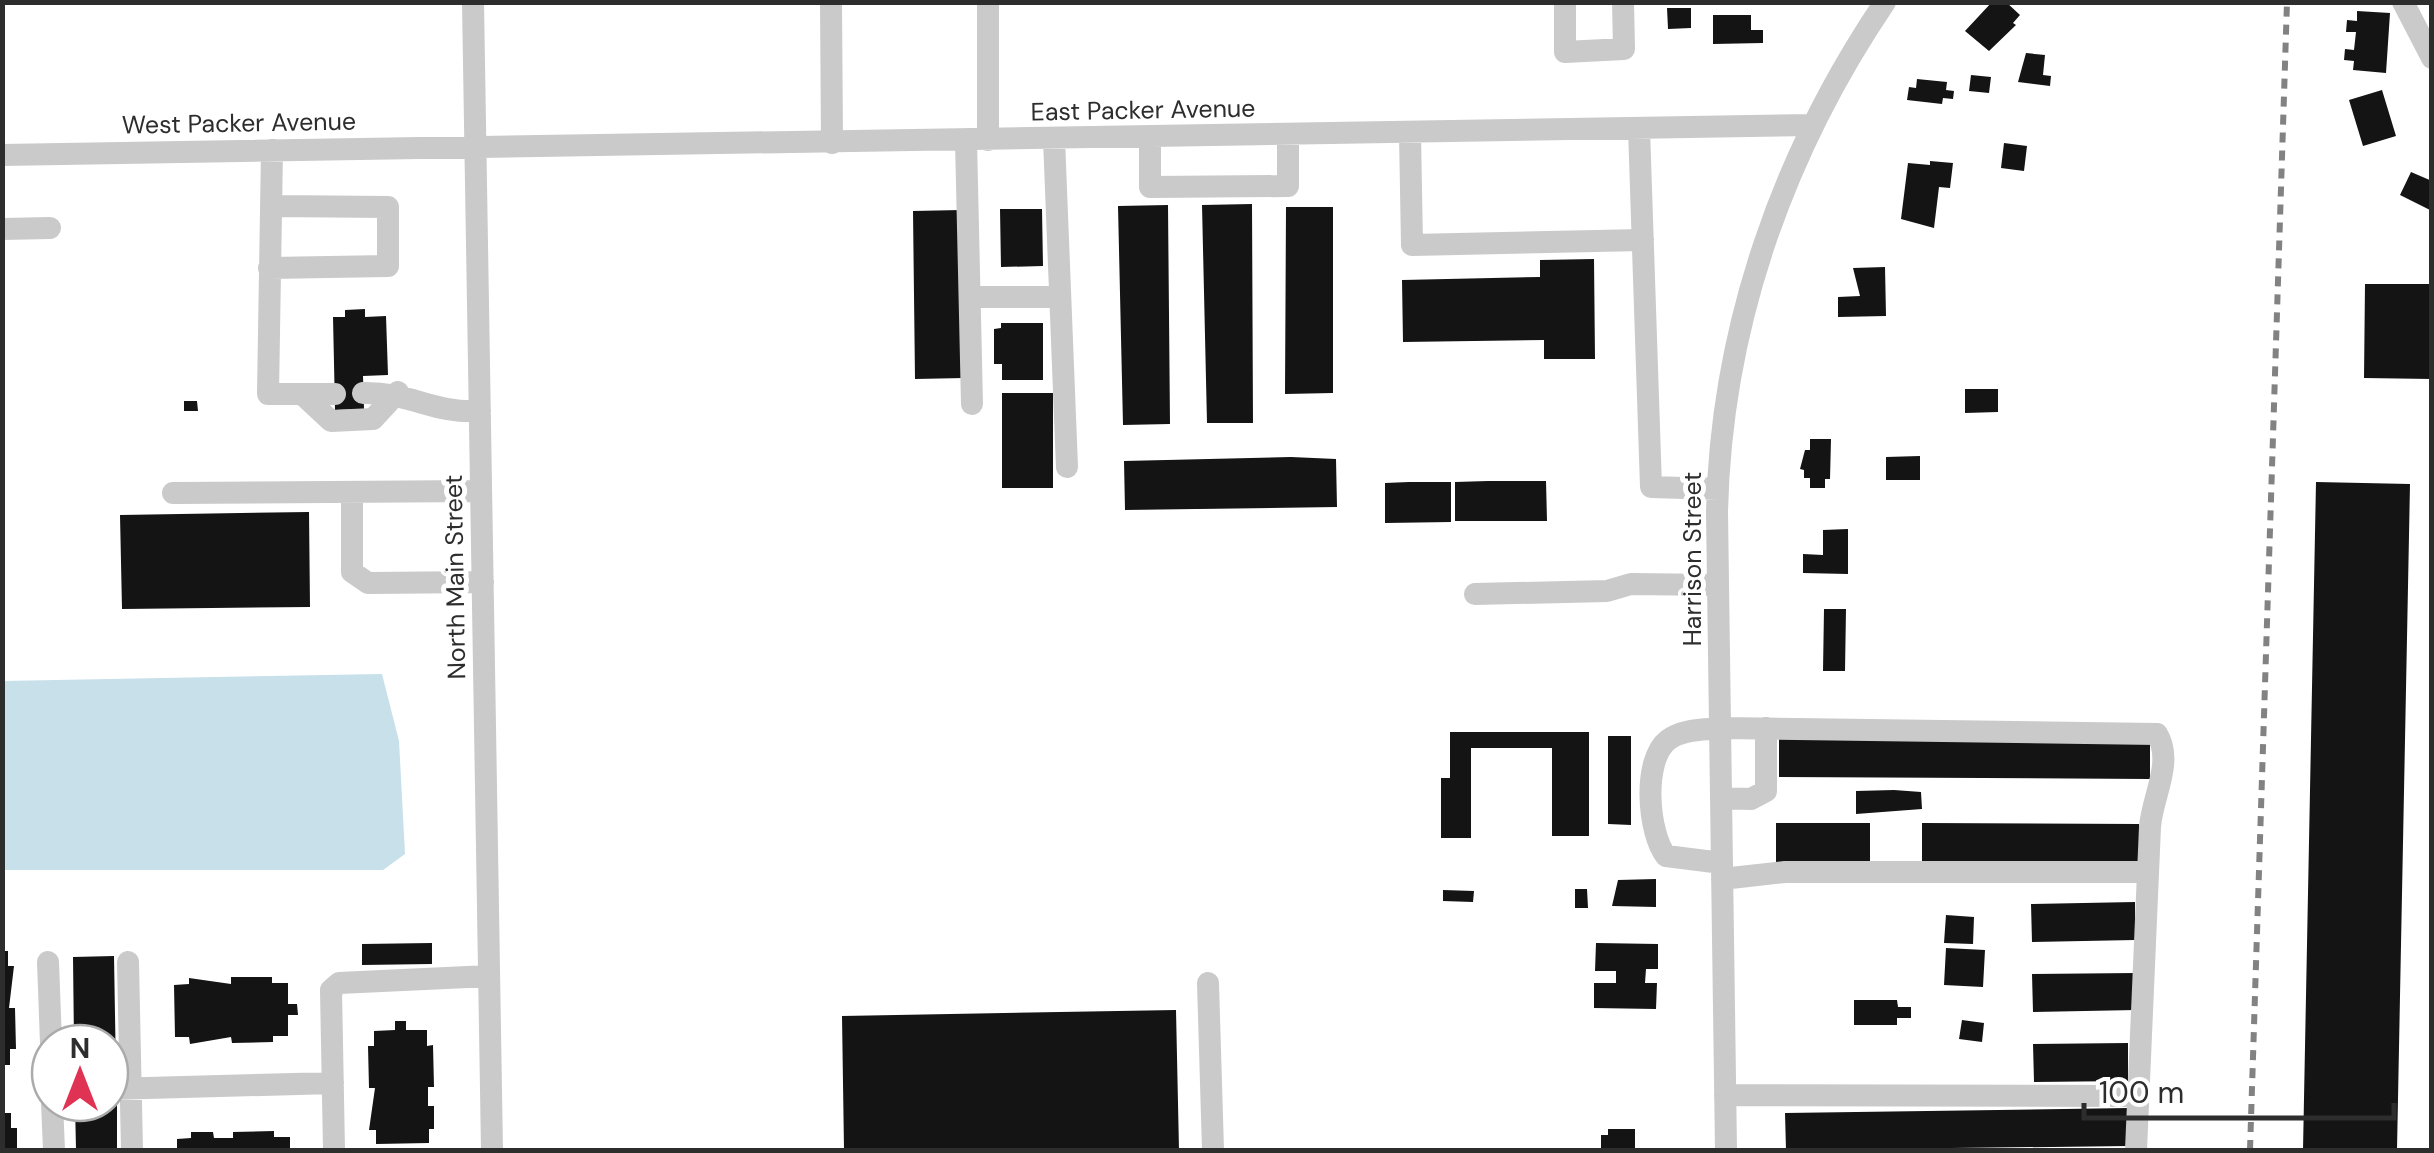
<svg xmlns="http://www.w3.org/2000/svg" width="2434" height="1153" font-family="'DM Sans',sans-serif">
<rect width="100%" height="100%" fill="#fff"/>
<!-- water -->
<path fill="#c7e0ea" d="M382,674L399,741L405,854L383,870H3V681Z"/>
<!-- building -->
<path fill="#141414" d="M1992,2H2006L2020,15L2013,23L2016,25L1989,51L1965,31Z
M1667,8H1691V28L1668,29Z
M2357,11L2390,13L2386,73L2353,70L2354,61L2344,60L2345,49L2354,50L2356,32H2346L2347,20L2357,21Z
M1713,15H1751V30H1763V43L1713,44Z
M2026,53L2045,55L2043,75L2051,76L2050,86L2018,82Z
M1971,75L1991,77L1989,93L1969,91Z
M1917,79L1947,82L1946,90L1954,91L1953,99L1943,98L1942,104L1907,100L1909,87L1916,88Z
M2382,90L2396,136L2363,146L2349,100Z
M2004,143L2027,146L2024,171L2001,168Z
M1930,161L1953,163L1950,188L1939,187L1934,228L1901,219L1908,163L1930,165Z
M2411,172L2432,181V211L2400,195Z
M1252,204L1253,423H1207L1202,205Z
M1168,205L1170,424L1123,425L1118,206Z
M1286,207H1333V393L1285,394Z
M1000,209H1042L1043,266L1001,267Z
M961,210L964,378L915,379L913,211Z
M1594,259L1595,359H1544V340L1403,342L1402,280L1540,277V260Z
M1885,267L1886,316L1838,317V297L1860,296L1853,268Z
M2365,284H2432V379L2364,378Z
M365,309V317L386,316L388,375L363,376L364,409L335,410L333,317H345V310Z
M1001,323H1043V380H1002V364H994V329L1001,328Z
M1965,389H1998V412L1965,413Z
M1002,393H1053V488H1002Z
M184,401H197L198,411H184Z
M1810,439H1831L1830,479H1825V488H1810V478H1804V470L1800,469L1805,450H1810Z
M1920,456V480H1886V457Z
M1291,457L1336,459L1337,507L1125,510L1124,461Z
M1488,481H1546L1547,521H1455V482Z
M1409,482H1451V522L1385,523V483Z
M2316,482L2410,484L2397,1150H2303Z
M309,512L310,607L122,609L120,515Z
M1848,529V574L1803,573V554L1823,555V530Z
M1824,609H1846L1845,671H1823Z
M1450,732H1589V836H1552V748H1471V838H1441V778H1450Z
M1608,736H1631V825L1608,824Z
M1779,738L2150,740V779L1779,777Z
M1894,790L1921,792L1922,809L1856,814V791Z
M1776,823H1870V862H1776Z
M1922,823L2139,824V863L1922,862Z
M1656,879V907L1612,906L1618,880Z
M1575,889H1587L1588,908H1575Z
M1443,890L1474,891L1473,902L1443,901Z
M2135,902V940L2032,942L2031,904Z
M1946,915L1974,917L1973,944L1944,943Z
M432,943V964L362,965V944Z
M1596,943L1658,944V969H1646L1645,983H1657L1656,1009L1594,1008V983H1616V971H1595Z
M1946,948L1985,950L1983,987L1944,985Z
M2,951H8V966H14L9,1008H15L16,1049H10V1065H2Z
M114,956L116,1073H110V1043H74L73,957Z
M2136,973V1010L2033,1012L2032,974Z
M231,977H272V983H288V1004H297L298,1015H288V1036H273V1042L232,1043L231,1037L190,1044L189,1037H175L174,985L189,984V978L231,984Z
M1854,1000H1897L1898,1007H1911V1018H1897V1025H1854Z
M1176,1010L1179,1150H844L842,1016Z
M1962,1020L1984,1023L1982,1042L1959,1039Z
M395,1021H406V1030H427V1046L433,1045L434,1087H428V1106H434V1129H429V1143L376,1144V1130H369L375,1088H369L368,1046H374V1031L395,1030Z
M2128,1043V1081L2034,1082L2033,1044Z
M117,1101V1150H76L75,1103Z
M2129,1108V1146L1786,1150L1785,1113Z
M2,1113H11V1128H17V1150H2Z
M1608,1129H1635V1150H1601V1135H1608Z
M274,1131V1137H290V1150H177V1139L191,1138V1132H213L214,1138H233V1132Z"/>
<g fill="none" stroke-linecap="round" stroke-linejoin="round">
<!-- minor -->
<path stroke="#cacaca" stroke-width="22" d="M473,2L492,1150
M831,2L832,143
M988,2V140
M1565,2V52L1624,49L1623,2
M2403,2L2432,58
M1639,129L1651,487L1718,489
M1410,134L1412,245L1643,240
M1150,137V187L1288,186V135
M1054,139L1067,467
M966,140L972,404
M272,150L268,394H335
M2,155L1812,125
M2,229L50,228
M269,268L388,266V207L273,206
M972,297H1060
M363,393C411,392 433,414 480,411
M302,394L331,421L373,419L398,392
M173,493L481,491
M352,493V572L368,583L483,582
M1475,594L1607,591L1631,584L1718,585
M1721,798L1751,799L1766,791V728
M1722,863L1666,856C1648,833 1642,760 1668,740C1682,729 1703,730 1720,728L2157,734C2174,762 2152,797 2150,827L2136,1150
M1722,879L1785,872H2148
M48,962L51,1043
M128,962L132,1150
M1208,983L1213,1150
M110,1089L333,1083
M1725,1095L2137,1096
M52,1103L54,1150
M334,1150L331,990L339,983L489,976
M1726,1150L1717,512C1721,329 1782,154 1885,2"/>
<!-- rail -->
<path stroke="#828282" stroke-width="6" stroke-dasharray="10 8" stroke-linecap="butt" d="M2250,1150L2287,2"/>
</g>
<g text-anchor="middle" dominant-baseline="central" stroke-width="10" stroke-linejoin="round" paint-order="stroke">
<!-- street labels -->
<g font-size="25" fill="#2d2d2d" stroke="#fff">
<text transform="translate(1143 110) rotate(-1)">East Packer Avenue</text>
<text transform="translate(239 123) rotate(-1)">West Packer Avenue</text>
<text transform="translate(1692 559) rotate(-90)">Harrison Street</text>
<text transform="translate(455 577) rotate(-91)">North Main Street</text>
</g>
</g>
<!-- border -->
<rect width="2434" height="1153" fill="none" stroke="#2d2d2d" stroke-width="10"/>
<!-- north arrow -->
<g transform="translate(80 1073)"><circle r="48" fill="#ffffff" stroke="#ababab" stroke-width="2.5"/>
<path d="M0-8L18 38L0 25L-18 38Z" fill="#e03353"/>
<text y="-15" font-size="28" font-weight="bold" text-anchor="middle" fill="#2d2d2d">N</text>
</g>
<!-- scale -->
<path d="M2084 1103v15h310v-15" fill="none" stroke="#2d2d2d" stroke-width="5"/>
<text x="2099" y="1103" font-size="30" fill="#2d2d2d" stroke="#ffffff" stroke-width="8" paint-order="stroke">100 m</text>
</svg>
